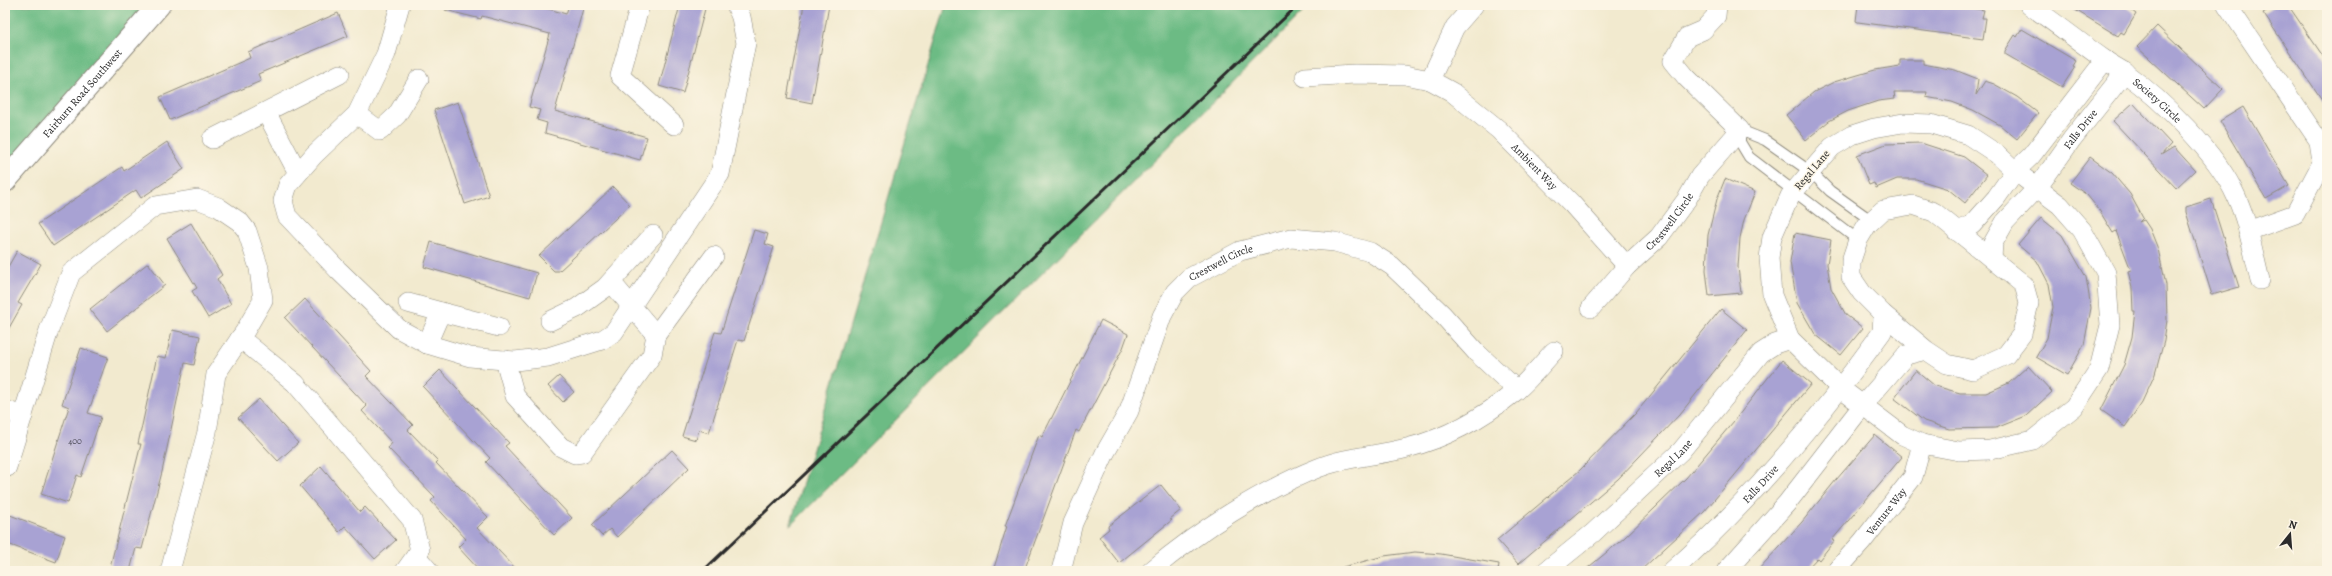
<svg xmlns="http://www.w3.org/2000/svg" width="2332" height="576" font-family="Alegreya,serif">
<rect width="100%" height="100%" fill="#fcf5e5"/>
<filter id="ink" filterUnits="userSpaceOnUse"><feTurbulence type="fractalNoise" baseFrequency=".025" numOctaves="2"/><feDisplacementMap in="SourceGraphic" scale="8" xChannelSelector="R" yChannelSelector="G"/><feConvolveMatrix kernelMatrix="1 2 1 2 8 2 1 2 1" color-interpolation-filters="sRGB"/></filter>
<filter id="wash" filterUnits="userSpaceOnUse"><feTurbulence type="fractalNoise" baseFrequency=".012" numOctaves="4" result="noise"/><feDisplacementMap in="SourceGraphic" scale="16" xChannelSelector="R" yChannelSelector="G"/><feGaussianBlur stdDeviation="0.9" result="paint"/><feColorMatrix in="noise" values="0 0 0 0 0 0 0 0 0 0 0 0 0 0 0 0 0 1.4 0 .05"/><feComposite in="paint" operator="in"/></filter>
<g filter="url(#wash)">
<rect width="100%" height="100%" fill="#f2eacf"/>
<!-- forest -->
<path fill="#6cbb84" stroke="#4c7358" d="M5,5H163L5,184Z
M946,5H1310L790,526Z"/>
<g id="blocks">
<!-- building -->
<path fill="#a8a2d3" d="M445,5H535L566,14L569,5H584L555,111L647,137L640,160L545,133L547,123L537,120L540,110L529,107L550,34L482,16L481,19L445,10Z
M680,5H706L683,93L659,86Z
M804,5H829L812,103L787,98Z
M1858,5H1948L1984,10L1982,18H1986L1983,39L1858,22L1856,21Z
M2067,5H2124L2136,14L2124,34L2121,32L2118,36Z
M2275,5H2288L2327,62V107L2263,13Z
M338,13L348,36L258,74L261,81L170,120L160,97L250,58L248,52Z
M2157,26L2223,89L2204,109L2137,47Z
M2022,29L2076,61L2073,66L2075,67L2062,87L2005,54V51L2015,35L2017,37Z
M1900,60H1923V64L1955,70L1978,79L1976,95L1985,81L1994,84L2017,97L2038,113L2017,139L2000,125L1973,110L1952,102L1926,97L1927,92H1894L1895,99L1878,101L1848,111L1829,121L1806,140L1786,115L1814,92L1834,82L1875,70L1900,66Z
M458,102L489,196L465,204L434,110Z
M2133,103L2171,144L2161,155L2174,147L2195,170L2176,188L2113,121Z
M2243,107L2289,186L2266,199L2220,121Z
M167,142L184,169L141,198L136,190L53,246L38,224L122,167L124,171Z
M1921,143L1964,157L1987,175L1965,203L1948,189L1916,179H1897L1876,188L1874,183L1869,185L1857,155L1886,144Z
M2090,157L2112,173L2130,194L2143,218L2139,222L2144,220L2150,229L2158,249L2166,285L2167,320L2164,341L2155,374L2142,402L2125,427L2101,410L2124,365L2132,337L2135,311H2133L2132,288L2128,271L2131,270L2116,231L2113,233L2099,210L2087,195L2070,183Z
M1725,179L1755,192L1744,220L1740,238L1738,267L1741,293L1709,296L1706,270L1708,235L1717,199Z
M613,187L630,205L559,271H554L539,256Z
M2211,199L2239,287L2212,295L2186,212V207Z
M2041,218L2062,235L2086,277L2091,308L2084,345L2067,375L2036,357L2047,338L2053,307L2049,284L2037,261L2018,245Z
M191,223L222,275L217,279L231,304L208,318L192,291L197,288L167,238Z
M754,230L768,234L765,244L774,247L744,341L738,340L709,433L699,430L696,440L682,436L715,332L721,333Z
M1795,233L1831,240L1827,264L1831,288L1846,315L1863,328L1841,355L1815,334L1797,303L1790,262Z
M431,242L537,273L530,297L424,267Z
M17,251L41,264L18,303L22,305L5,335V272Z
M148,263L165,285L107,331L90,309Z
M305,299L371,371L366,376L413,425L408,430L438,461L436,463L488,517L477,528L518,571H480L458,547L466,539L431,501L435,497L388,448L392,443L362,411L367,406L285,318Z
M1721,309L1747,330L1680,414L1618,479L1518,564L1497,540L1580,470L1636,413Z
M1101,320L1128,334L1123,348L1079,432L1076,430L1024,571H993L1007,526H1005L1039,435L1042,437Z
M172,330L200,336L194,365L185,363L162,472L142,549L136,548L130,571H109L141,444H138L157,356L166,358Z
M81,348L108,357L88,413L101,417L81,477L77,475L68,503L41,494L69,407L62,404Z
M1782,360L1811,384L1704,512L1640,571H1584L1624,538L1686,478L1734,421Z
M2028,366L2052,392L2026,416L1996,428L1949,429L1924,421L1894,398L1916,370L1935,386L1960,393H1986L2009,383Z
M440,370L509,443L505,446L572,518L554,535L486,462L490,458L423,387Z
M559,376L574,392L563,402L548,386Z
M259,399L298,443L278,461L238,418Z
M1875,435L1902,457L1832,540L1834,541L1819,560L1817,558L1805,571H1757L1802,522L1836,480Z
M672,450L689,468L617,537L610,529L602,536L592,525Z
M321,466L360,512L365,507L396,540L375,559L345,526L339,532L300,486Z
M1161,485L1181,510L1170,519L1172,520L1119,563L1099,537L1109,529L1108,526Z
M10,515L65,536L56,562L5,543V518L8,519Z
M1415,552L1441,554L1499,564L1498,571H1343V567L1384,556Z"/>
</g>
</g>
<g filter="url(#ink)">
<use href="#blocks" fill-opacity="0" stroke="#8e8a7d" stroke-width="1"/>
<g fill="none" stroke-linecap="round" stroke-linejoin="round">
<defs>
<path id="service" d="M1858,240L1749,157L1740,142V130L1765,140L1811,172L1830,191L1872,221"/>
<g id="minor">
<path d="M400,5L386,54L357,114L314,155L288,185L283,201L287,216L338,270L399,329L427,344L470,357L515,361L548,357L602,340L614,332L720,174L746,43L741,17L736,5"/>
<path d="M640,5L620,76L674,125"/>
<path id="s1" d="M2029,5C2055,22 2079,42 2105,60C2111,65 2119,68 2125,73C2162,100 2217,153 2236,196C2248,222 2253,252 2260,280"/>
<path d="M2227,5L2319,141L2322,163L2295,214L2248,231"/>
<path id="s2" d="M1305,77L1355,74L1405,75L1430,80L1452,92L1499,130L1572,204L1627,266"/>
<path d="M1430,80L1455,27L1474,5"/>
<path d="M266,112L298,173"/>
<path d="M357,114L380,131L397,115L419,79"/>
<path d="M1903,123L1931,124L1968,135L1997,154L2015,171L2060,205L2082,230L2106,273L2110,325L2099,369L2074,407L2033,440L1990,450L1959,451L1922,444L1902,435L1840,388L1790,339L1772,295L1769,258L1772,237L1790,196L1832,147L1852,135L1874,128Z"/>
<path d="M212,139L340,74"/>
<path d="M1956,231L1972,225L1996,198L2015,171L2031,156L2105,60"/>
<path id="s3" d="M1992,258L1993,243L2005,222L2038,187L2072,139L2125,72"/>
<path d="M611,282L656,335"/>
<path d="M408,303L441,312"/>
<path id="s4" d="M1591,308L1627,266L1659,237L1687,199L1700,176L1740,130L1686,77L1673,61L1687,37L1703,30L1716,16L1717,5"/>
<path d="M550,321L577,308L605,288L653,235"/>
<path d="M240,338L295,383L412,520L420,550L405,571"/>
<path d="M427,344L441,312L499,327"/>
<path d="M505,360L515,396L561,447L575,454L582,453L652,355L656,335L714,256"/>
<path d="M5,410L23,416"/>
<path d="M5,467H7L49,330L71,273L155,206L197,199L218,207L240,222L247,231L259,268L263,300L245,331L216,374L207,432L170,571"/>
<path d="M416,556L429,571"/>
<path id="s5" d="M1061,571L1073,523L1105,453L1129,411L1162,316L1175,292L1189,278L1240,251L1291,238L1335,242L1370,252L1392,266L1442,314L1477,353L1517,390"/>
<path d="M1151,571C1198,531 1262,490 1318,468C1347,456 1378,456 1407,448C1447,438 1484,417 1516,391C1530,379 1542,364 1554,351"/>
<path id="s6" d="M1546,571L1593,533L1681,451L1761,353L1775,344L1790,339"/>
<path id="s7" d="M1672,571C1752,501 1820,418 1882,332L1883,314"/>
<path d="M1726,571L1787,503L1863,405L1906,355L1926,350L1947,364L1973,370L2006,355L2022,334L2029,303L2024,285L1934,212L1913,205L1883,210L1867,225L1858,240L1851,261V277L1862,293L1883,314L1926,350"/>
<path id="s8" d="M1836,571L1862,542L1913,477L1922,444"/>
</g>
<g id="tertiary">
<path id="s9" d="M5,181L159,5"/>
</g>
</defs>
<!-- service casing -->
<use href="#service" stroke="#8e8a7d" stroke-width="12"/>
<!-- minor casing -->
<use href="#minor" stroke="#8e8a7d" stroke-width="20"/>
<!-- tertiary casing -->
<use href="#tertiary" stroke="#8e8a7d" stroke-width="24"/>
<!-- service -->
<use href="#service" stroke="#fff" stroke-width="10"/>
<!-- minor -->
<use href="#minor" stroke="#fff" stroke-width="19"/>
<!-- tertiary -->
<use href="#tertiary" stroke="#fff" stroke-width="22"/>
<!-- rail -->
<path stroke="#2b2b2b" stroke-width="3" d="M703,571L1298,5"/>
</g>
</g>
<g text-anchor="middle" dominant-baseline="central" stroke-width="3" stroke-linejoin="round" paint-order="stroke">
<!-- number labels -->
<g font-size="9" fill="#4a4955">
<text x="75" y="441">400</text>
</g>
<!-- street labels -->
<g font-size="11" fill="#2b2b2b" stroke="#fcf5e5">
<text stroke="none"><textPath href="#s9" startOffset="117">Fairburn Road Southwest</textPath></text>
<text stroke="none"><textPath href="#s1" startOffset="160">Society Circle</textPath></text>
<text stroke="none"><textPath href="#s3" startOffset="159">Falls Drive</textPath></text>
<text stroke="none"><textPath href="#s2" startOffset="262">Ambient Way</textPath></text>
<text transform="translate(1812 170) rotate(-50)">Regal Lane</text>
<text stroke="none"><textPath href="#s4" startOffset="117">Crestwell Circle</textPath></text>
<text stroke="none"><textPath href="#s5" startOffset="358">Crestwell Circle</textPath></text>
<text stroke="none"><textPath href="#s6" startOffset="170">Regal Lane</textPath></text>
<text stroke="none"><textPath href="#s7" startOffset="124">Falls Drive</textPath></text>
<text stroke="none"><textPath href="#s8" startOffset="78">Venture Way</textPath></text>
</g>
</g>
<!-- margin -->
<rect width="2332" height="576" fill="none" stroke="#fcf5e5" stroke-width="20"/>
<!-- north arrow -->
<g transform="translate(2290 534) rotate(17)" stroke="#fcf5e5" stroke-width="3" paint-order="stroke">
<path d="M0-3L7 15L0 10L-7 15Z" fill="#2b2b2b"/>
<text y="-6" font-size="11" font-weight="bold" text-anchor="middle" fill="#2b2b2b">N</text>
</g>
</svg>
